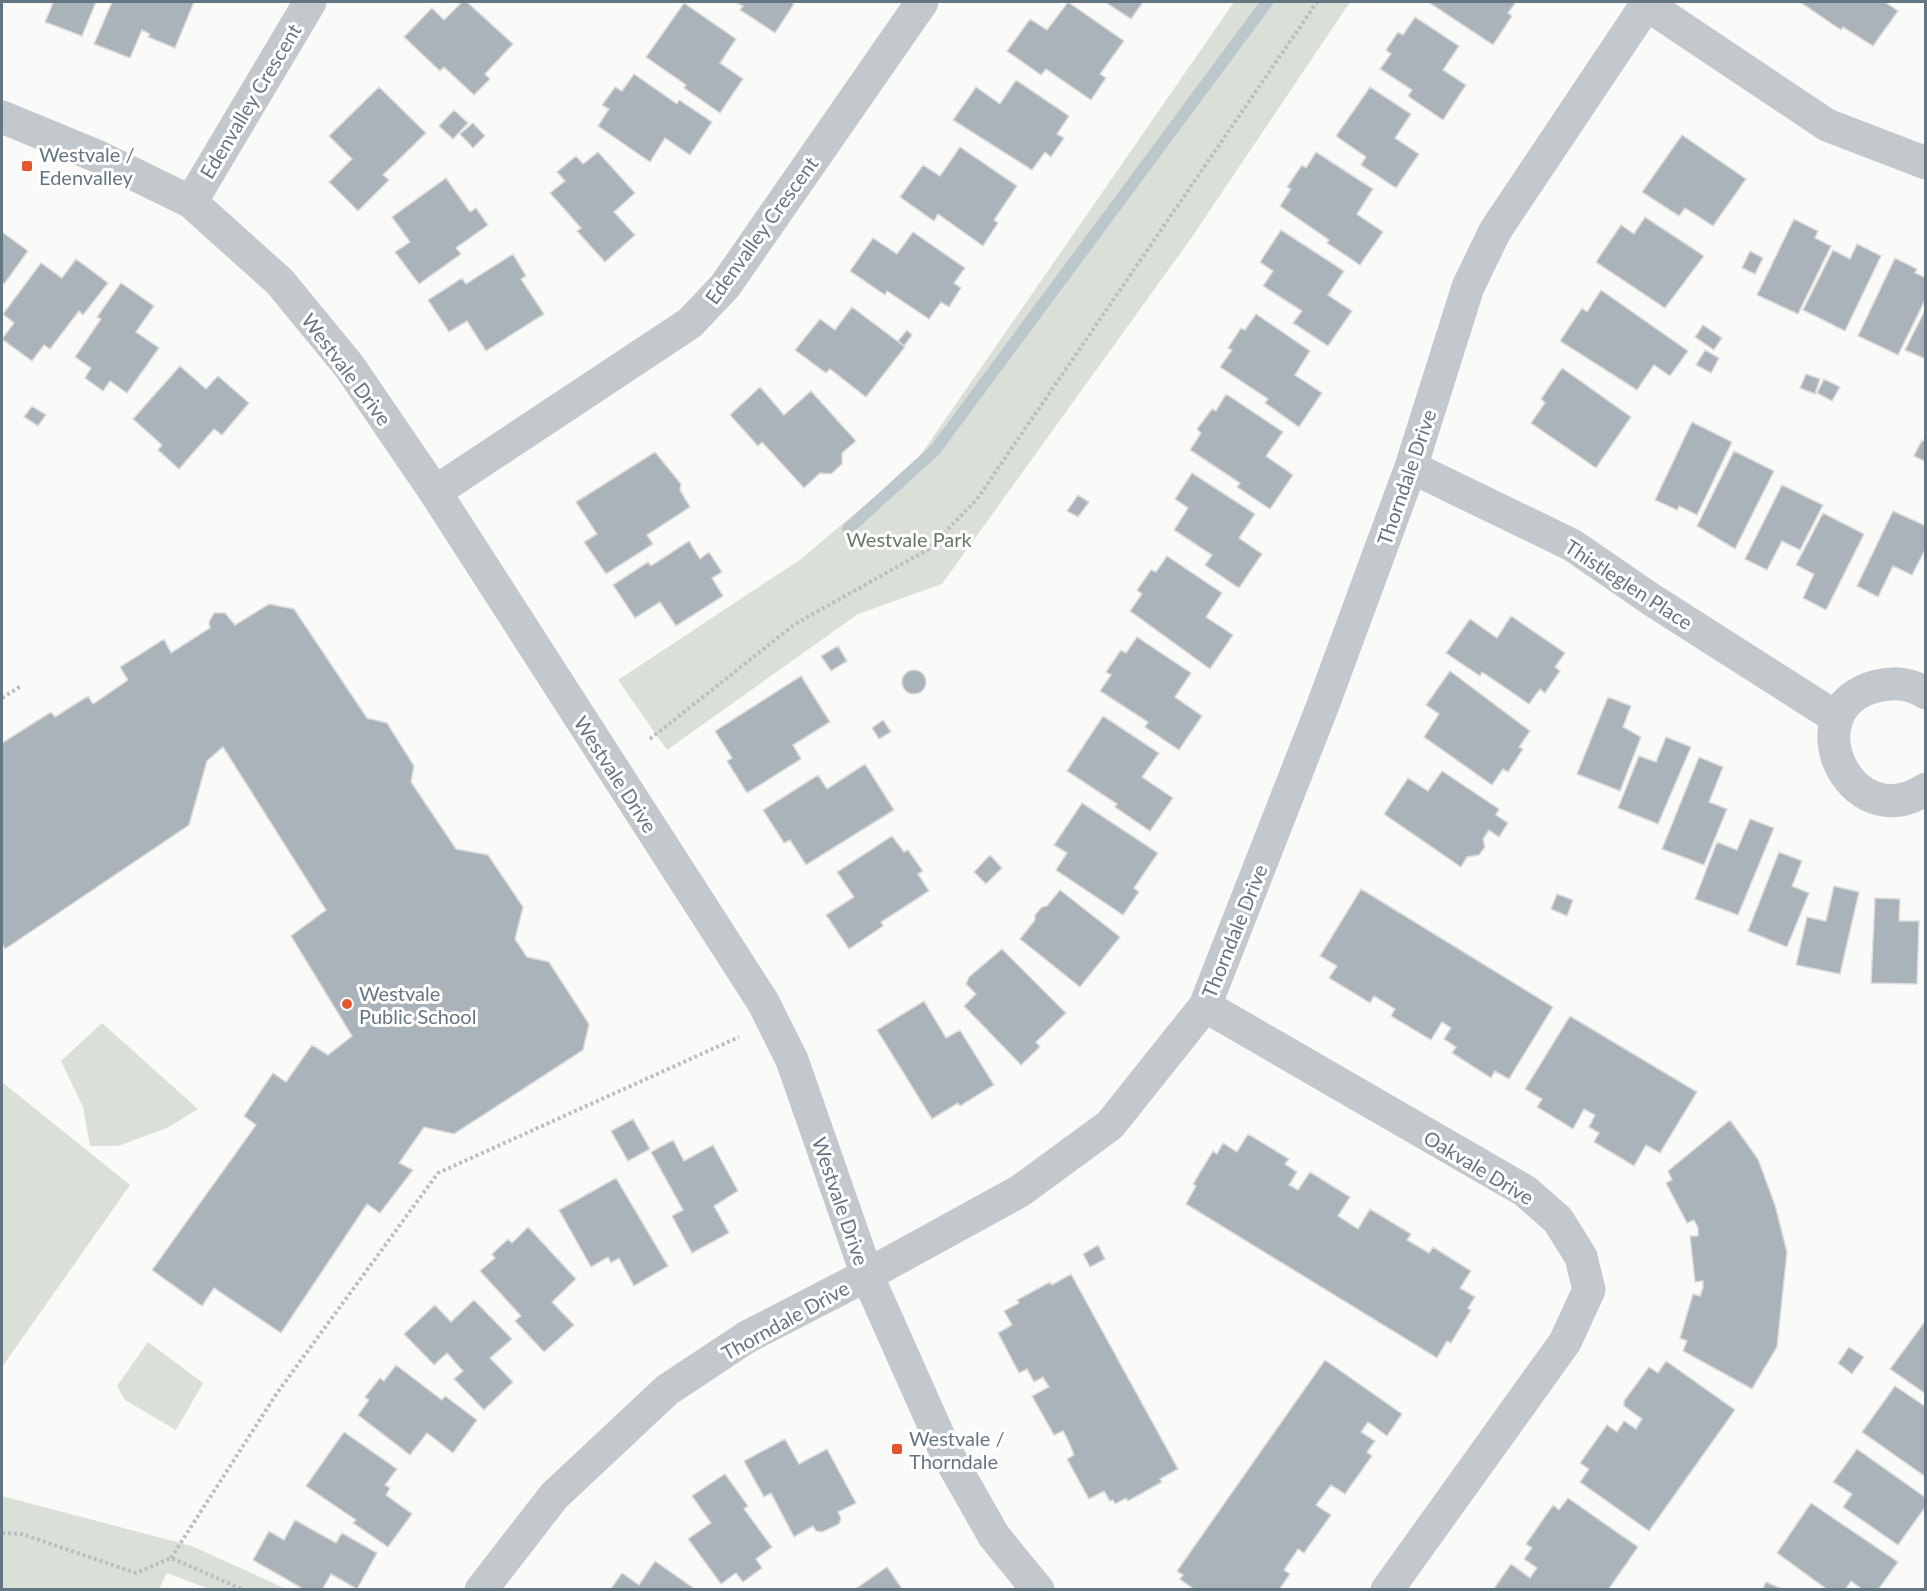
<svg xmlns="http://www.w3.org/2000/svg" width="1927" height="1591" font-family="Lato,sans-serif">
<rect width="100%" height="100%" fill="#fafaf8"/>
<!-- green -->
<path fill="#dadfd7" d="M1234,2H1350L1192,237L942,584L858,614L667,750L618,680L801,559L915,463Z
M102,1023L198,1109L167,1128L118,1146H90L83,1107L61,1061Z
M2,1082L130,1185L2,1367Z
M148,1342L203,1383L176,1430L125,1400L117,1386Z
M2,1496L192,1546L286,1589H209L167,1573L159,1589H2Z"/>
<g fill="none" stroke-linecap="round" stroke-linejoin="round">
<!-- stream -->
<path stroke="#bbc7cb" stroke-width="12" d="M848,529L935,450L1267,2"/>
</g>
<!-- building -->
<path fill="#aab3b9" stroke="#dcdcda" stroke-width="1.5" d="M48,2H96L82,36L45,22L53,3Z
M112,2H194L175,48L148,37L150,34L142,30L130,58L94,44Z
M462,2H467L513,44L485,74L490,79L474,95L444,67L440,71L404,37L432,8L444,20Z
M735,2H791L794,4L775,33L740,10L743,6Z
M1068,2L1124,41L1100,74L1106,78L1091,100L1046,69L1041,75L1007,51L1030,19L1047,30Z
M1105,2H1143L1131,19Z
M1428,2H1516L1508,13L1512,16L1493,45Z
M1800,2H1885L1898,11L1873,46L1843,27L1841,30Z
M684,3L736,39L720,63L743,79L720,113L684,88L686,85L646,57Z
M1415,17L1459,46L1443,70L1466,85L1443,120L1408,96L1412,90L1380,69L1391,54L1386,50L1398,32L1403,35Z
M634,74L677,104L679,100L712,122L690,155L665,138L650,162L598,126L609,109L602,105L615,87L622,91Z
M1016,80L1069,116L1057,134L1064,138L1051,157L1045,152L1032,170L953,120L976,87L1000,104Z
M379,87L426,133L383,175L389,180L358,211L329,182L352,159L329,136Z
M1370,87L1411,114L1395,138L1419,154L1396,188L1361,165L1366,157L1336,136Z
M454,110L468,123L453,139L439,126Z
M473,123L485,136L473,148L460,134Z
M1682,135L1746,179L1713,226L1685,208L1679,216L1642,192Z
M960,147L1017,186L994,220L998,223L983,246L938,214L934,221L900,197L923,165L940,176Z
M598,152L635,193L614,212L635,235L605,262L577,231L581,228L550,193L565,181L557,172L576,156L583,164Z
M1316,152L1373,189L1357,214L1383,232L1360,265L1327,243L1329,240L1280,206L1291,189L1287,187L1302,165L1306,168Z
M446,178L470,212L476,208L488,225L456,248L461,254L419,284L395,252L410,242L392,217Z
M1645,217L1704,256L1665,308L1596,262L1621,225L1634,234Z
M1794,219L1818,231L1815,238L1831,246L1798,314L1757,295Z
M1281,230L1344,271L1328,295L1352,311L1328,346L1293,323L1302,311L1263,286L1273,271L1260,262Z
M2,232L28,251L4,284L2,282Z
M913,232L965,268L954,283L961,288L949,307L941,302L929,319L887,291L885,295L850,271L873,238L897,254Z
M1857,244L1881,256L1845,331L1803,310L1833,250L1850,259Z
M1750,251L1763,258L1755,274L1742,268Z
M513,254L526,276L521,279L544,314L486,351L467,321L449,332L428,300L462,278L466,284Z
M1895,258L1917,269L1915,273L1926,278V298L1898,355L1858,336Z
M76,259L108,283L83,315L79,311L50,349L44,345L32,361L2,339L14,323L3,314L41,263L62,278Z
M121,283L154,306L136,332L159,348L127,393L110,381L103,391L85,378L91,368L75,357L101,319L97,317Z
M1601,290L1688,351L1670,376L1654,365L1637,390L1560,341L1582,308L1587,312Z
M852,307L905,347L866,397L830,369L826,373L795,350L820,319L835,330Z
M1926,308V359L1905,350Z
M1256,314L1310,351L1295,375L1322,393L1299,427L1265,403L1268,399L1220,367L1232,350L1228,348L1241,328L1245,330Z
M1703,325L1722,338L1714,350L1695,337Z
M907,330L912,335L904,346L898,341Z
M1705,350L1719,358L1711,373L1696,365Z
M180,366L206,389L218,376L249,403L222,435L214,429L179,469L158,450L162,445L133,419Z
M1562,368L1631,417L1596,468L1531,423L1545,403L1541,399Z
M1806,374L1820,379L1815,394L1800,388Z
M1824,379L1840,387L1832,401L1817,393Z
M760,387L784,415L811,391L856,441L842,453V464L831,474L820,473L804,488L762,442L758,446L730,415Z
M1226,394L1283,432L1266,456L1293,475L1270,509L1237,487L1240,483L1190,450L1201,433L1197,429L1212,409L1216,411Z
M32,406L46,415L38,426L24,417Z
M1692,422L1732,442L1697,515L1679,506L1677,510L1655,500Z
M1922,440L1926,442V462L1914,456Z
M1734,451L1774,471L1735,549L1697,526Z
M655,452L681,484L680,490L690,507L647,535L653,544L606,574L584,542L597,534L576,502Z
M1192,473L1255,514L1239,538L1262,554L1239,588L1205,565L1212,555L1174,530L1188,508L1175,499Z
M1782,485L1823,505L1800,550L1782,541L1767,570L1745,559Z
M1078,495L1089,502L1078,517L1067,511Z
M1893,511L1926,526V548L1912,575L1893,566L1878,597L1857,586Z
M1823,513L1864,534L1826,610L1803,598L1814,574L1796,565Z
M689,541L700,559L709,552L722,572L712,578L723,596L676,626L660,602L635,618L613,585L648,562L651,566Z
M1167,556L1222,593L1206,617L1233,635L1210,669L1130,611L1142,594L1137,590L1151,570L1156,572Z
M269,604L294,609L367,718L387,723L414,766L411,782L456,849L488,855L523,907L515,939L527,957L549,962L589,1024L583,1050L454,1134L424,1127L399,1163L413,1170L380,1213L367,1204L281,1333L214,1288L202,1306L152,1270L256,1125L244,1116L273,1073L286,1082L312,1045L328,1055L352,1036L291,936L326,910L223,747L207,761L189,825L5,949L2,944V743L51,712L55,717L88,696L93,704L128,680L120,667L164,639L171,653L210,628L209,622L214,613H225L235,625Z
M1511,616L1565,653L1555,667L1560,671L1545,693L1540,689L1529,704L1482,672L1480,676L1446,653L1470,619L1497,638Z
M1137,637L1191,673L1175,697L1202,716L1179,750L1145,727L1148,722L1100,691L1111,675L1106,672L1121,650L1126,653Z
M838,646L847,661L831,671L821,656Z
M902 682a12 12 0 1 1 24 0a12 12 0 1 1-24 0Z
M1450,671L1530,731L1519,747L1523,749L1508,772L1503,769L1492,785L1424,737L1439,714L1426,705Z
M801,676L830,722L793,745L801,759L747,793L727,761L732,758L715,731Z
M1608,697L1631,706L1623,727L1641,737L1620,791L1577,774Z
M1103,716L1159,753L1142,777L1173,798L1150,831L1115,807L1117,804L1067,771Z
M883,720L891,732L879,739L872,728Z
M1666,737L1691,747L1658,824L1618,808L1639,756L1656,762Z
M1699,757L1723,767L1709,802L1727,809L1704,865L1662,849Z
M865,764L894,810L806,865L790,840L784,843L763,810L818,775L827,789Z
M1442,771L1499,809L1496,815L1508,823L1499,837L1489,830L1483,839L1485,847L1479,855L1467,857L1461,867L1384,814L1408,778L1428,791Z
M1082,803L1158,853L1134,888L1139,892L1123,915L1056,870L1067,853L1054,845Z
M1750,819L1774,828L1738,915L1695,899L1717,842L1737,850Z
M892,836L904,852L908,850L923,871L918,874L929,891L881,922L883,926L849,949L826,915L854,897L837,872Z
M1779,852L1802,861L1792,886L1809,893L1787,947L1748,931Z
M990,855L1002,868L986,884L974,872Z
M1834,886L1859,892L1840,974L1796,965L1807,917L1826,921Z
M1361,889L1553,1007L1509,1079L1495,1071L1491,1078L1452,1053L1456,1047L1444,1039L1451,1028L1442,1022L1431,1040L1391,1016L1395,1009L1374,996L1370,1003L1329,978L1337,966L1320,956Z
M1060,890L1120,937L1080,987L1020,939L1035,920V915L1042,907L1047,906Z
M1557,894L1573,900L1567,916L1551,909Z
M1875,898L1900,899L1899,921H1919L1917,984L1871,983Z
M1002,949L1066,1013L1036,1042L1040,1047L1021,1065L964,1006L976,994L966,984L969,977Z
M924,1001L946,1038L960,1030L994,1085L960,1106L958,1103L932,1119L877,1030Z
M1570,1016L1697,1092L1660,1153L1646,1145L1634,1166L1594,1142L1599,1133L1589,1127L1595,1115L1584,1109L1573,1129L1537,1107L1542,1099L1525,1089Z
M633,1119L650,1149L628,1161L611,1131Z
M1730,1120L1758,1159L1775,1205L1787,1252L1777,1347L1752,1389L1683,1351L1687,1341L1680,1338L1693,1294L1700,1296L1703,1288V1281L1695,1282L1690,1236H1698V1228L1694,1220L1687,1223L1666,1183L1672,1180L1668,1171Z
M1248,1134L1289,1159L1285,1164L1297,1172L1289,1185L1298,1190L1310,1172L1350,1197L1338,1216L1358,1229L1370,1209L1411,1234L1407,1240L1429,1253L1433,1247L1471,1271L1460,1288L1475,1297L1468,1308L1471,1310L1451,1343L1447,1341L1437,1358L1186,1204L1196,1186L1193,1184L1213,1151L1217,1154L1223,1143L1237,1152Z
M673,1140L684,1161L713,1145L738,1191L714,1206L729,1233L692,1253L672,1216L683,1210L651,1152Z
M616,1178L668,1266L634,1286L619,1258L611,1263L608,1257L591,1267L559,1210Z
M528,1227L576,1279L552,1302L574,1325L544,1352L515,1321L521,1316L480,1271L495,1258L492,1254L508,1239L512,1243Z
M1098,1245L1105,1259L1090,1267L1083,1254Z
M1071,1274L1178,1469L1160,1479L1162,1482L1128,1501L1126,1498L1115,1504L1113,1500L1110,1501L1104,1491L1089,1499L1067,1459L1074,1455L1068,1440L1063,1431L1054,1435L1032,1396L1049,1387L1043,1377L1034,1382L1027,1369L1019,1373L998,1333L1012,1325L1004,1311L1019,1303L1017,1300L1050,1282L1052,1285Z
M474,1300L512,1339L490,1358L513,1382L484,1410L454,1379L463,1371L447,1353L434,1365L404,1334L435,1305L451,1322Z
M1926,1320V1394L1890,1369Z
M1849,1347L1864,1357L1852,1374L1838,1363Z
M1325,1360L1402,1414L1387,1436L1368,1422L1361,1432L1375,1441L1367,1452L1372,1456L1345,1494L1331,1485L1316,1505L1331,1515L1304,1553L1298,1549L1284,1570L1290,1574L1279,1590H1195L1180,1579L1183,1575L1177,1571Z
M1666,1361L1735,1410L1649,1531L1580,1482L1589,1469L1580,1463L1607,1425L1617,1432L1624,1421L1636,1429L1642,1419L1624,1406V1401L1649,1367L1658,1373Z
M396,1365L442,1400L445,1396L477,1420L453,1453L427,1433L410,1455L358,1415L369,1400L365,1397L380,1378L384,1381Z
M1895,1386L1926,1407V1477L1862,1432Z
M344,1432L397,1469L385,1485L390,1488L386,1495L412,1514L388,1547L353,1523L356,1520L306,1486Z
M785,1439L799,1464L827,1449L856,1503L838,1512L841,1518L839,1524L822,1532L816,1531L813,1526L794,1537L771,1493L764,1497L744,1461Z
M1857,1449L1926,1498V1506L1898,1545L1843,1507L1852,1494L1833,1482Z
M725,1474L748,1506L744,1509L772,1547L756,1559L762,1568L743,1582L736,1573L721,1584L688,1539L711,1523L692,1496Z
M1568,1498L1638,1547L1608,1590H1493L1511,1564L1530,1578L1537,1568L1524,1559L1532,1548L1526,1544L1553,1505L1559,1510Z
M1811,1503L1898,1562L1878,1590H1863L1851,1581L1845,1590H1828L1777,1553Z
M295,1520L336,1543L342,1533L377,1553L357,1589L331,1574L322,1590H305L253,1560L269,1531L284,1540Z
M655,1561L696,1590H610L622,1573L639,1585Z
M887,1567L903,1590H854Z
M1766,1582L1785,1590H1762Z"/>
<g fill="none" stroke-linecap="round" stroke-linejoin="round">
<!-- path -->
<path stroke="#bbbfc2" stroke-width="4" stroke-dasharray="3 3" stroke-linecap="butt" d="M2,698L21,686
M650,739L795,624L929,549L977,499L1317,2
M2,1533L22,1534L136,1573L171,1558L244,1590
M171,1558L277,1393L438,1173L739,1037"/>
<!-- minor -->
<path stroke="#c3c8cc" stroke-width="33" d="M1646,4L1827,125L1926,163
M2,117L99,157L191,202L280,282L349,366L435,492L763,1002L792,1060L867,1275L944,1448L994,1536L1038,1590
M191,202L310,2
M1411,467L1572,545L1652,600L1837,718
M435,492L690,323L725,286L922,2
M1926,693C1909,683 1895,682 1877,686C1790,707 1849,840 1926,789
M1205,1006L1525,1191L1558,1220L1581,1257L1589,1290L1565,1342L1387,1590
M481,1590L554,1496L667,1390L747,1337L867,1275L1020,1191L1110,1125L1205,1006L1323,705L1411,467L1468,287L1495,231L1648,2"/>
</g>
<!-- markers -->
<g fill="#e4572e" stroke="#fff" stroke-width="2">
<rect x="21" y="160" width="12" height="12" rx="3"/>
<circle cx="347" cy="1004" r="6"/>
<rect x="891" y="1443" width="12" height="12" rx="3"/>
</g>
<g text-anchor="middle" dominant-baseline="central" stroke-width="6" stroke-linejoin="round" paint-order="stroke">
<!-- street labels -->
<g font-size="20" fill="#657683" stroke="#fff">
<text transform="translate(250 101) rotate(-59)">Edenvalley Crescent</text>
<text transform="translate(761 230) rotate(-54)">Edenvalley Crescent</text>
<text transform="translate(347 369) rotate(53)">Westvale Drive</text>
<text transform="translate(1406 477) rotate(-71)">Thorndale Drive</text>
<text transform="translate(1629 584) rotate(33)">Thistleglen Place</text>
<text transform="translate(616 774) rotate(57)">Westvale Drive</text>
<text transform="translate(1234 931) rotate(-68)">Thorndale Drive</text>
<text transform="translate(1479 1167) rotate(31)">Oakvale Drive</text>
<text transform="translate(841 1201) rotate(71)">Westvale Drive</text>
<text transform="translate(785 1320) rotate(-29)">Thorndale Drive</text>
</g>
<!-- poi labels -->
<g font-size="20" fill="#657683" stroke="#fff" text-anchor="start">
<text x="39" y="154">Westvale /<tspan x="39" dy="23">Edenvalley</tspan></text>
<text x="359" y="993">Westvale<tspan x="359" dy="23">Public School</tspan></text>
<text x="909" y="1438">Westvale /<tspan x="909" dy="23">Thorndale</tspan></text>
</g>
<!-- park labels -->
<g font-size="20" fill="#687a64" stroke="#fff">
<text x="909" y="539">Westvale Park</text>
</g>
</g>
<!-- border -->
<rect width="1927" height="1591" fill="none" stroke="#657683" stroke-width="6"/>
</svg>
